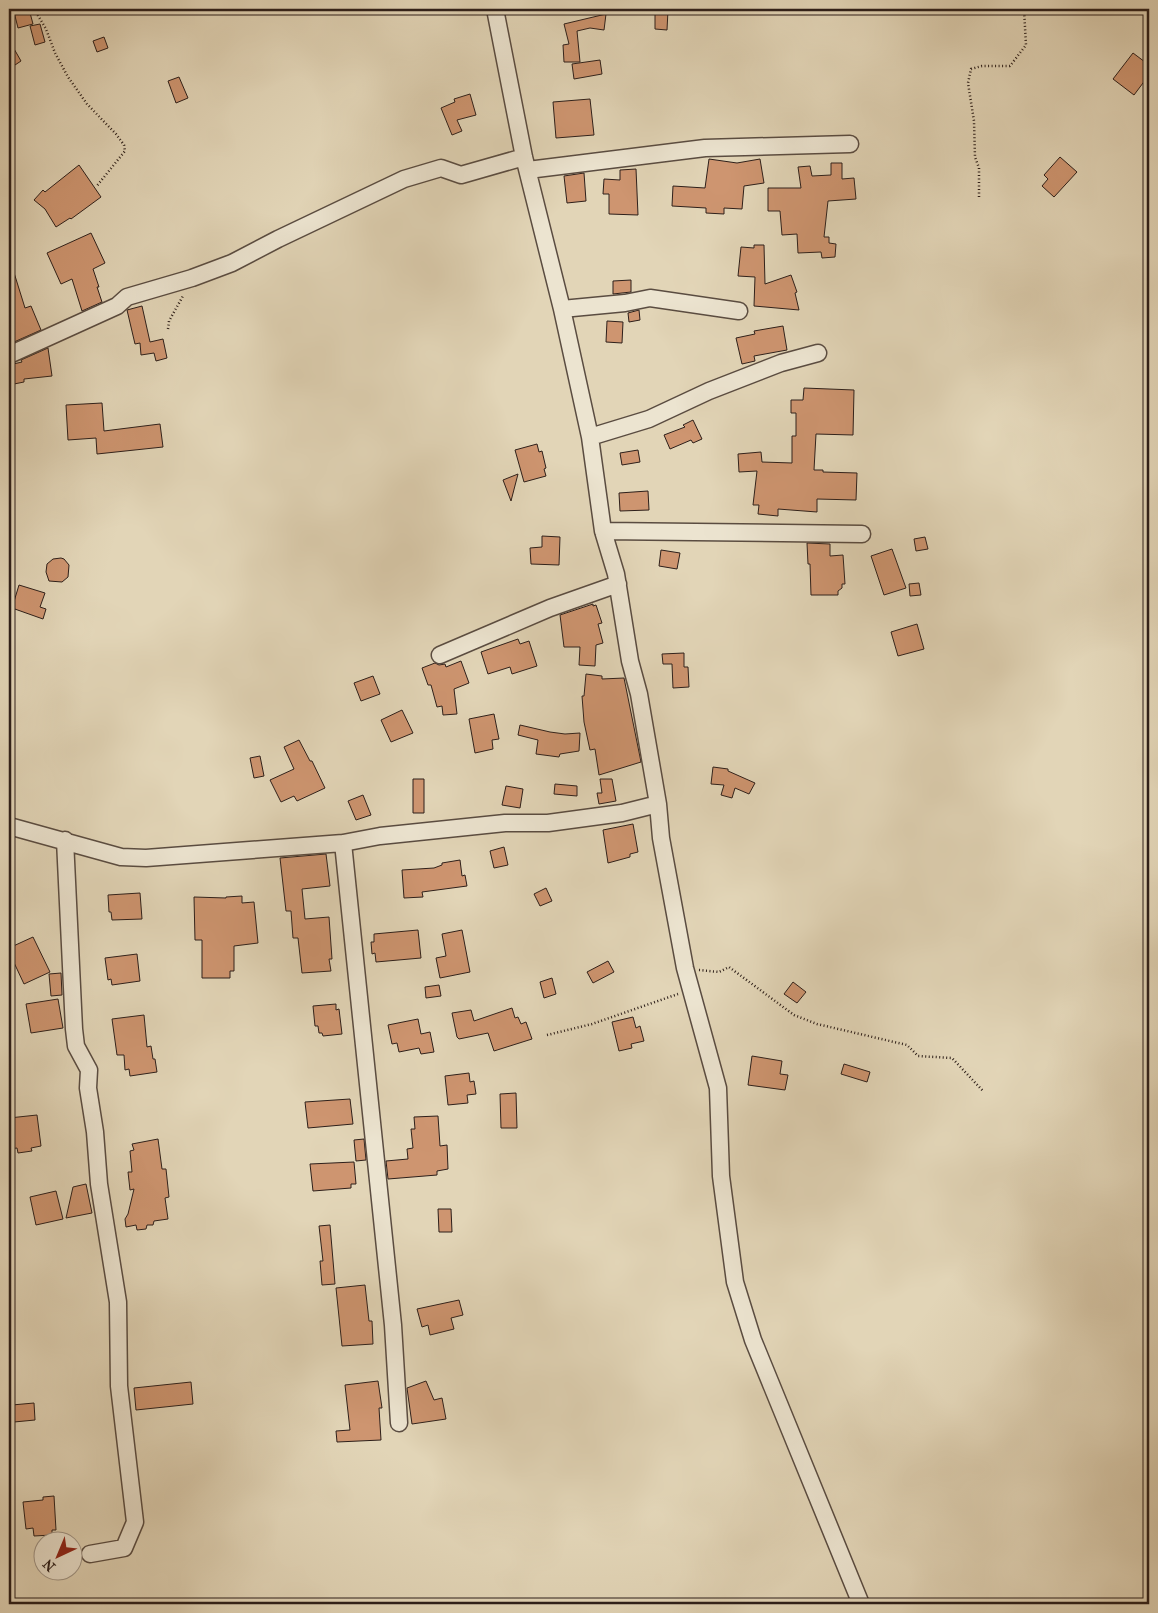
<svg xmlns="http://www.w3.org/2000/svg" width="1158" height="1613" font-family="'IM FELL French Canon',serif">
<rect width="100%" height="100%" fill="#e2d5b7"/>
<filter id="stains"><feTurbulence type="fractalNoise" baseFrequency=".004" numOctaves="4"/><feColorMatrix values="0 0 0 0 .2 0 0 0 0 .09 0 0 0 0 .02 0 0 0 .5 -.17"/></filter>
<radialGradient id="worn" r=".72"><stop offset=".6" stop-color="#630" stop-opacity="0"/><stop offset="1" stop-color="#630" stop-opacity=".3"/></radialGradient>
<!-- building -->
<path fill="#ce9570" stroke="#2d1f1a" d="M29,9L33,24L18,28L14,12Z
M655,9L668,10L667,30L655,29Z
M606,14L604,30L590,28L577,31L580,62H564L563,45L569,44L564,24Z
M40,24L45,42L35,45L30,26Z
M104,37L108,48L97,52L93,41Z
M9,40L21,61L9,69Z
M1133,53L1149,65V75L1134,95L1113,79Z
M600,60L602,74L574,79L572,64Z
M179,77L188,98L176,103L168,81Z
M470,94L476,115L457,120L462,131L452,135L441,108L455,102L454,99Z
M590,99L594,135L556,138L553,102Z
M1060,157L1077,172L1054,197L1042,186L1048,179L1044,175Z
M709,159L737,163L760,159L764,183L744,186L742,209L724,208V214L706,213V208L672,206L673,186L705,188Z
M831,163H842V179L854,178L856,199L828,201L824,237H829V243L836,244L835,257L822,258L821,252L798,253L797,234L782,235L780,211H768V188H801L798,167L810,166L812,176L831,175Z
M79,165L101,197L71,219L70,218L56,227L45,209L34,200L43,190L45,192Z
M636,169L638,215L609,214V194H603L604,179L620,180V170Z
M584,173L586,201L567,203L564,176Z
M91,233L105,263L93,269L99,287H97L102,302L82,311L72,279L61,284L47,253Z
M754,245H764L765,284L791,275L797,292L795,293L799,310L754,306L755,277L738,276L741,247L754,248Z
M11,263L25,308L31,306L41,330L14,342L9,328V264Z
M631,280V292L613,294V281Z
M142,306L150,342L163,339L167,358L156,361L154,353L141,355L140,343L135,344L127,310Z
M639,310L640,320L629,322L628,313Z
M607,321L623,322L622,343L606,342Z
M783,326L787,350L754,356L755,361L742,364L736,338L755,334L754,331Z
M48,348L52,376L24,379V382L9,385V365L22,362L21,360Z
M804,388L854,390L853,435L816,434L814,470H823V472L857,473L856,500L817,499V512L778,509V516L758,514L759,505H753L757,471L739,472L738,454L761,452L762,462L792,463V436H796V413H791V400H803Z
M102,403L104,431L160,424L163,447L97,454L96,438L68,440L66,405Z
M693,420L702,439L693,443L691,440L670,449L664,435L685,427L683,425Z
M537,444L539,452L542,451L546,468L544,469L546,476L524,482L515,450Z
M638,450L640,462L622,465L620,453Z
M518,474L511,501L503,480Z
M648,491L649,510L620,511L619,493Z
M542,536L560,537L559,565L531,564L530,548L542,547Z
M925,537L928,549L916,551L914,539Z
M807,543L830,544V556L843,555L845,584H842V588L838,591V595H811L810,564H808Z
M892,549L906,588L884,595L871,556Z
M661,550L680,553L677,569L659,566Z
M61,558L64,559L69,565L68,577L62,582L49,581L46,572L47,564L53,559Z
M919,583L921,595L910,596L909,584Z
M19,585L45,593L40,607L46,609L43,619L12,608Z
M593,604V606L596,605L602,623L598,624L603,643L596,645L595,666L579,665L580,647H564L560,615Z
M917,624L924,649L898,656L891,632Z
M518,639L520,644L529,641L537,666L512,674L510,667L488,674L481,652Z
M684,653V667H688L689,687L673,688L672,664H663L662,654Z
M461,661L469,683L454,689L457,714L443,715L442,706L437,707L431,685H428L422,668L435,663L439,665L445,664L446,667Z
M586,674L602,676V679L624,678L641,762L599,775L595,749L590,750L584,722L582,696H584Z
M373,676L380,694L361,701L354,683Z
M402,710L413,733L391,742L381,720Z
M494,714L499,739L492,740L493,749L475,753L469,719Z
M520,725L550,732L565,734L580,733L579,751L560,754L559,757L536,754L538,740L518,735Z
M299,740L310,761H312L325,788L297,801L294,796L281,802L270,780L294,769L284,747Z
M260,756L264,776L254,778L250,758Z
M713,767L728,769V771L755,783L749,794L735,788L732,798L721,795L724,785L711,784Z
M413,779H424V813H413Z
M600,779H612L616,801L599,804L597,793H602Z
M555,784L577,786V796L554,794Z
M506,786L523,789L520,808L502,805Z
M363,795L371,815L356,820L348,801Z
M633,824L638,852L630,854V857L608,863L603,830Z
M504,847L508,865L494,868L490,851Z
M326,854L330,886L302,889L305,919L329,917L332,959H329L331,971L302,973L298,938H293L291,911H286L280,858Z
M460,860L462,876L465,875L467,886L422,892L423,897L404,898L402,870L434,868L442,865V863Z
M546,888L552,901L540,906L534,894Z
M140,893L142,919L112,920L111,912H109L108,895Z
M242,896V903L254,902L258,943L234,946V971H230V978H202V940H195L194,897L226,898V897Z
M418,930L421,958L376,962L375,953L372,954L371,942H374V934Z
M462,930L470,972L440,978L436,958L446,956L442,934Z
M33,937L50,972L24,984L9,952V948Z
M137,954L140,981L112,985L111,979L108,980L105,958Z
M608,961L614,972L593,983L587,972Z
M61,973L62,995L51,996L49,974Z
M552,978L556,994L544,998L540,982Z
M793,982L806,992L797,1003L784,994Z
M439,985L441,996L426,998L425,987Z
M58,999L63,1028L31,1033L26,1004Z
M336,1004V1010L339,1009L342,1034L323,1036L322,1033H319L318,1026H315L313,1006Z
M512,1008L515,1018L518,1017L521,1024L526,1022L532,1039L494,1051L488,1033L459,1039L457,1037L452,1013L471,1010L474,1021Z
M144,1015L147,1047L151,1046L153,1059H155L157,1072L130,1076L129,1069L125,1070L124,1055H117L112,1019Z
M633,1017L636,1028L640,1026L644,1041L631,1044L632,1048L619,1051L612,1022Z
M418,1019L421,1034L430,1032L434,1052L421,1054L419,1048L399,1052L397,1043L392,1044L388,1025Z
M752,1056L782,1061L780,1074L788,1075L785,1090L748,1085Z
M844,1064L870,1072L867,1082L841,1074Z
M469,1073L470,1082L474,1081L476,1094L467,1095L468,1103L448,1105L445,1076Z
M516,1093L517,1128H501L500,1094Z
M350,1099L353,1124L308,1128L305,1102Z
M37,1115L41,1146L31,1148L32,1151L18,1153L17,1148L9,1149V1118Z
M438,1116L440,1146L447,1145L448,1169L437,1171V1175L388,1179L386,1161L408,1159L407,1149L413,1148L411,1129H415L414,1117Z
M158,1139L162,1169H166L169,1197L165,1198L168,1219L154,1221L153,1225H147L146,1229L137,1230L136,1225L126,1227L125,1219L128,1214L134,1189L130,1190L128,1172H132L130,1151L134,1150L132,1144Z
M364,1139L366,1160L356,1161L354,1140Z
M354,1162L356,1184H351V1188L313,1191L310,1164Z
M86,1184L92,1213L66,1218L73,1187Z
M56,1191L63,1219L36,1225L30,1197Z
M438,1209H451L452,1232H439Z
M330,1225L335,1284L322,1285L320,1261H323L319,1226Z
M365,1285L369,1321H372L373,1344L342,1346L336,1288Z
M459,1300L463,1315L451,1318L454,1329L430,1335L428,1325L422,1327L417,1309Z
M378,1381L382,1408H379L381,1440L337,1442L336,1431L350,1430L345,1385Z
M426,1381L434,1400L442,1398L446,1419L412,1424L407,1388Z
M191,1382L193,1404L136,1410L134,1388Z
M34,1403L35,1420L14,1422L12,1405Z
M54,1496L56,1530H52V1535L34,1536L33,1528L26,1529L23,1502L43,1500V1497Z"/>
<g fill="none" stroke-linecap="round" stroke-linejoin="round">
<defs>
<path id="street" d="M528,170L705,148L850,144
M562,309L625,303L650,298L739,311
M9,355L117,306L127,297L192,278L232,263L278,239L404,179L441,168L461,175L524,157
M590,437L649,419L709,391L781,363L818,353
M603,531L862,534
M440,655L550,608L618,584
M658,804L661,838L685,968L718,1088L721,1176L735,1282L753,1340L861,1604
M9,826L121,857L146,858L343,843L380,836L505,823H548L622,813L658,804L639,694L630,661L616,574L603,531L590,437L562,309L524,157L495,9
M65,840L74,1029L76,1046L89,1070L88,1088L95,1132L99,1184L118,1302L119,1386L135,1522L124,1548L90,1554
M343,843L393,1325L399,1423"/>
</defs>
<!-- street casing -->
<use href="#street" stroke="#5a4c41" stroke-width="19"/>
<!-- path -->
<path stroke="#2d1f1a" stroke-width="2.5" stroke-dasharray="1 2.5" stroke-linecap="butt" d="M34,9L46,29L55,53L68,77L87,104L116,134L124,145L125,151L96,187
M979,197V168L975,157L974,121L968,83L971,69L982,66H1010L1026,45L1024,9
M168,329L169,321L183,296
M699,970L719,972L729,967L794,1015L817,1024L907,1045L918,1056L952,1058L983,1091
M547,1035L592,1024L678,994"/>
<!-- street -->
<use href="#street" stroke="#ece4d0" stroke-width="16"/>
</g>
<!-- margin -->
<rect width="1158" height="1613" fill="none" stroke="#e2d5b7" stroke-width="30"/>
<rect x="10" y="10" width="1138" height="1593" fill="none" stroke="#2d1f1a" stroke-width="2.5"/>
<rect x="15" y="15" width="1128" height="1583" fill="none" stroke="#2d1f1a"/>
<!-- north arrow -->
<g transform="translate(58 1556) rotate(224)"><circle r="24" fill="#ece4d0" stroke="#a09587"/>
<path d="M0-4L9 19L0 12L-9 19Z" fill="#8f2418"/>
<text y="-8" font-size="14" font-weight="bold" text-anchor="middle" fill="#2d1f1a">N</text>
</g>
<rect width="100%" height="100%" filter="url(#stains)"/>
<rect width="100%" height="100%" fill="url(#worn)"/>
</svg>
